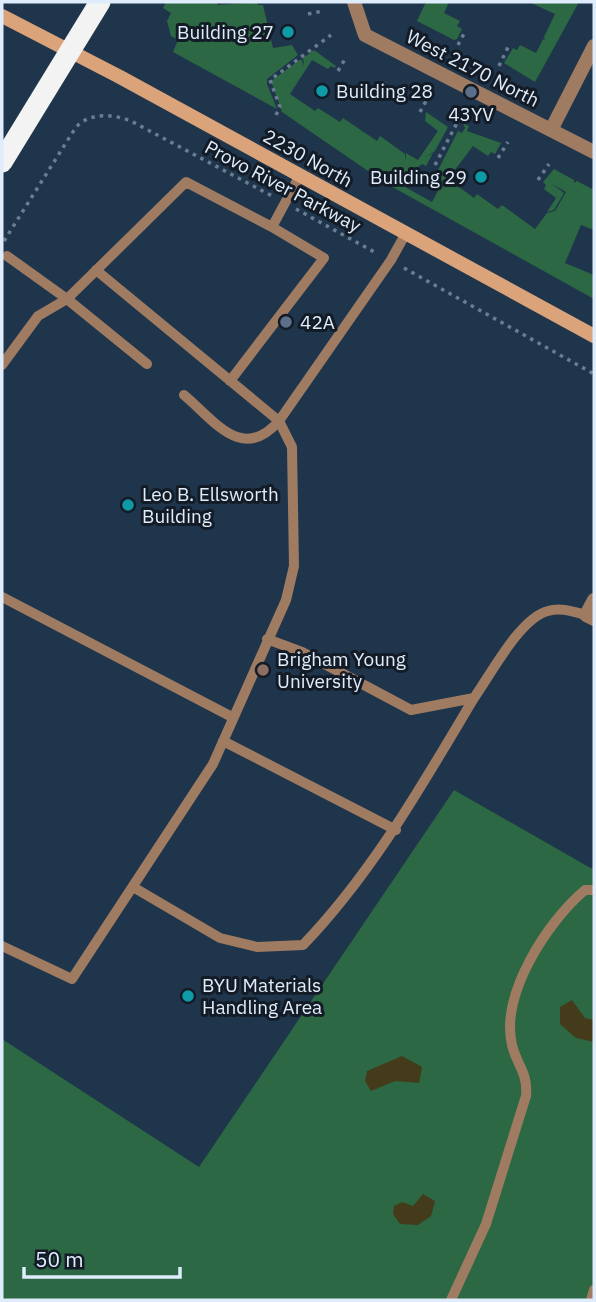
<svg xmlns="http://www.w3.org/2000/svg" width="596" height="1302" font-family="'IBM Plex Sans',sans-serif">
<rect width="100%" height="100%" fill="#1f354c"/>
<!-- green -->
<path fill="#2b6843" d="M166,2H225L217,3L218,5L257,2L258,5H263L273,48L292,45L298,55L267,79V84L277,109L173,52L178,40L171,36L167,21L171,13L163,8Z
M426,2H449L444,13L460,21L457,26L462,29L457,39L454,40L417,21Z
M529,2H579L535,82L504,63L513,48L517,50L520,45L536,53L543,39L545,41L544,37L555,14Z
M314,50L336,66L335,68L331,66L328,69L312,60L290,94L315,111L318,108L340,122L343,118L377,141L380,136L405,154L406,161V153L418,160L438,131L425,121L426,112L448,127L435,151L424,158L433,153L426,166L422,164L414,170L405,187L432,202L443,181L435,176L458,131L462,133L465,128L463,123L469,126L467,131L501,143L495,154L491,152L488,156L473,146L448,179L474,198L477,194L498,209L502,205L535,229L547,213L555,211L566,192L552,184L564,193L554,210L547,212L556,198L544,189L546,185L543,182L554,169L574,180V183L577,181L594,190V230L581,225L565,263L594,275V299L387,184L282,112L271,81L301,59L304,66L303,58Z
M454,790L594,870V1300H2V1039L199,1167Z"/>
<!-- sand -->
<path fill="#443b1b" d="M572,1000L585,1018L594,1020V1042L576,1038L560,1024V1007Z
M402,1056L422,1067L419,1083L395,1081L371,1091L365,1081L367,1071Z
M423,1194L435,1201L431,1216L418,1225L400,1224L393,1214L394,1206L402,1202L413,1206Z"/>
<g fill="none" stroke-linecap="round" stroke-linejoin="round">
<!-- path -->
<path stroke="#6a7d91" stroke-width="3.5" stroke-dasharray="3.5 5" stroke-linecap="butt" d="M308,14L323,11
M458,45L466,30
M499,66L509,45
M338,71L345,59
M379,92L386,80
M420,112L426,101
M276,115L280,107L270,80L331,35
M498,158L508,142
M435,165L459,119
M538,180L549,164
M296,209L378,254
M4,241L76,127C91,112 112,114 131,121L274,197
M404,268L594,374"/>
<!-- lane -->
<path stroke="#9f7b62" stroke-width="10" d="M7,256L67,299L147,364
M96,270L279,421L391,260L406,233
M2,365L38,316L67,299L186,182L272,227L300,175
M230,381L324,258L272,227
M2,597L232,717
M267,639L302,652L411,710L474,698C491,674 520,618 548,611C561,607 574,612 586,615
M223,741L396,830
M133,887L220,938L257,947L303,945C373,872 422,785 474,698
M2,946L72,979L213,764L286,600L294,566L292,447L279,421C242,463 215,421 184,395
M451,1300L486,1224L526,1096C528,1072 517,1066 512,1045C500,994 548,921 585,890H594
M591,1300L594,1290"/>
<!-- street -->
<path stroke="#9f7b62" stroke-width="14" d="M354,2L365,35L594,152
M551,130L594,46
M594,600L586,615L594,619"/>
<!-- secondary -->
<path stroke="#dba37a" stroke-width="14" d="M2,16L120,77L594,336"/>
<!-- highway -->
<path stroke="#f3f3f3" stroke-width="21" d="M2,162L100,2"/>
</g>
<!-- markers -->
<g fill="#0f9aa8" stroke="#131c26" stroke-width="2.5">
<circle cx="288" cy="32" r="7"/>
<circle cx="322" cy="91" r="7"/>
<circle cx="481" cy="177" r="7"/>
<circle cx="128" cy="505" r="7"/>
<circle cx="188" cy="996" r="7"/>
</g>
<g fill="#5c6f8a" stroke="#131c26" stroke-width="2.5">
<circle cx="471" cy="92" r="7"/>
<circle cx="286" cy="322" r="7"/>
</g>
<circle fill="#8d6e63" stroke="#131c26" stroke-width="2.5" cx="263" cy="670" r="7"/>
<g text-anchor="middle" dominant-baseline="central" stroke-width="6" stroke-linejoin="round" paint-order="stroke">
<!-- poi labels -->
<g font-size="19" fill="#dfecfb" stroke="#131c26" text-anchor="start">
<text x="274" y="32" text-anchor="end">Building 27</text>
<text x="336" y="91">Building 28</text>
<text x="471" y="114" text-anchor="middle">43YV</text>
<text x="467" y="177" text-anchor="end">Building 29</text>
<text x="300" y="322">42A</text>
<text x="142" y="494">Leo B. Ellsworth<tspan x="142" dy="22">Building</tspan></text>
<text x="277" y="659">Brigham Young<tspan x="277" dy="22">University</tspan></text>
<text x="202" y="985">BYU Materials<tspan x="202" dy="22">Handling Area</tspan></text>
</g>
<!-- street labels -->
<g font-size="19" fill="#dfecfb" stroke="#131c26">
<text transform="translate(473 68) rotate(27)">West 2170 North</text>
<text transform="translate(308 158) rotate(29)">2230 North</text>
<text transform="translate(283 186) rotate(28)">Provo River Parkway</text>
</g>
</g>
<!-- border -->
<rect width="596" height="1302" fill="none" stroke="#dfecfb" stroke-width="7"/>
<!-- scale -->
<path d="M24 1267v10h156v-10" fill="none" stroke="#dfecfb" stroke-width="3.5"/>
<text x="35" y="1267" font-size="21" fill="#dfecfb" stroke="#131c26" stroke-width="5" paint-order="stroke">50 m</text>
</svg>
